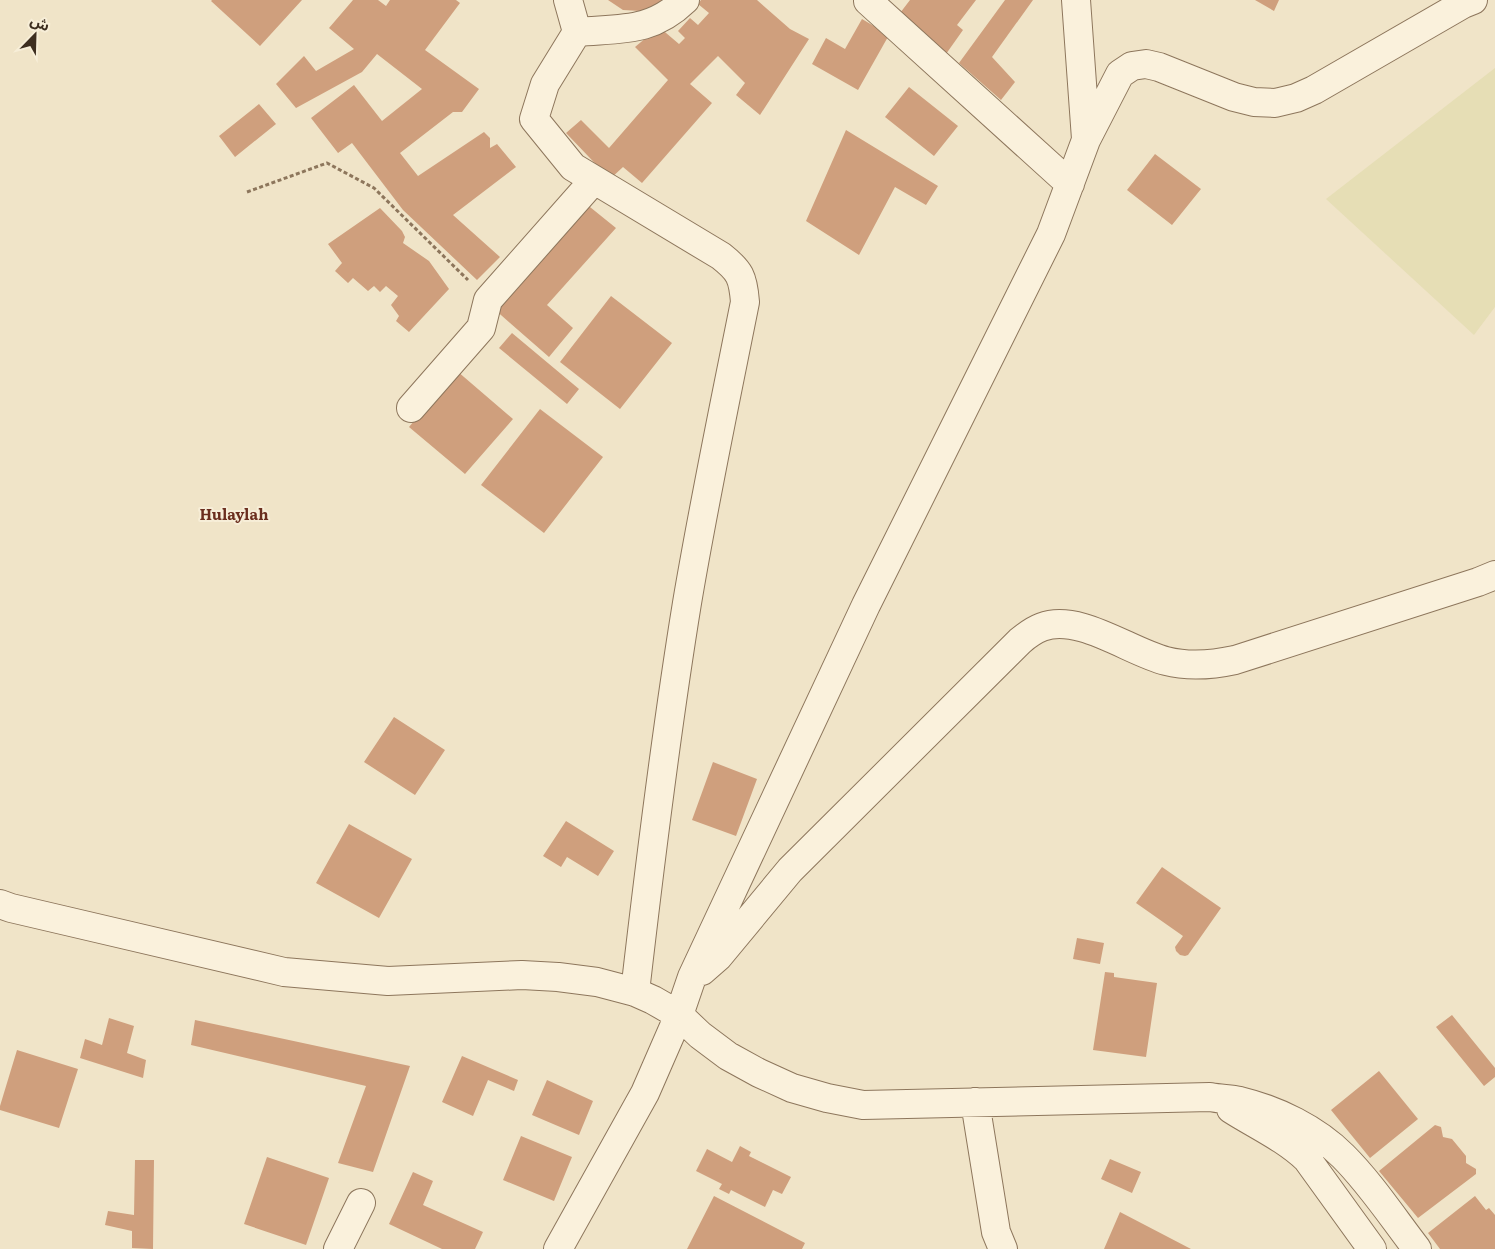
<svg xmlns="http://www.w3.org/2000/svg" width="1495" height="1249" font-family="Literata,'Noto Sans Arabic',serif">
<rect width="100%" height="100%" fill="#f0e4c8"/>
<!-- farmland -->
<path fill="#e6deb5" d="M1495,68V307L1474,335L1326,199Z"/>
<!-- building -->
<path fill="#cf9f7d" d="M212,0H302L260,46L211,1Z
M353,0H378L386,6L390,0H456L460,3L425,50L479,89L462,112H453L400,153L418,176L484,132L490,138V148L497,144L516,167L453,215L500,257L477,280L403,210L352,143L338,153L311,118L354,85L382,121L422,89L377,54L362,72L296,108L276,84L304,56L316,71L354,49L329,28Z
M608,0H672L658,12L623,10Z
M701,0H757L790,29L809,39L760,115L736,95L745,83L718,56L690,84L712,103L642,183L623,167L610,179L566,133L581,120L609,148L668,80L635,47L659,27L679,44L685,38L678,31L690,18L698,25L709,13L698,4Z
M910,0H976L957,25L963,30L946,54L897,17Z
M1005,0H1033L992,57L1015,82L1001,100L959,63Z
M1255,0H1279L1274,11Z
M862,19L889,35L858,90L812,64L826,38L845,49Z
M909,87L958,126L934,156L885,117Z
M259,104L276,124L235,157L219,136Z
M846,130L938,186L926,205L895,187L859,255L806,221Z
M1155,154L1201,189L1172,225L1127,190Z
M585,203L616,228L547,305L573,328L549,357L493,308Z
M380,208L402,231L405,237L403,243L429,261L449,289L409,332L396,321L399,316L391,305L398,296L386,286L380,292L374,286L368,291L353,278L348,283L335,271L342,263L328,244Z
M611,296L672,343L620,409L560,362Z
M512,333L579,389L567,404L499,348Z
M457,371L513,419L465,474L409,427Z
M540,409L603,457L544,533L481,485Z
M394,717L445,750L415,795L364,762Z
M713,762L757,779L736,836L692,820Z
M566,821L614,851L598,876L567,857L561,867L543,856Z
M349,824L412,859L379,918L316,883Z
M1162,867L1221,908L1188,955L1185,956L1180,955L1176,951L1175,947L1183,936L1136,903Z
M1077,938L1104,943L1100,964L1073,959Z
M1105,972L1114,973V977L1157,983L1146,1057L1093,1050Z
M1452,1015L1495,1068V1077L1484,1086L1436,1027Z
M109,1018L134,1026L127,1053L146,1060L143,1078L80,1058L85,1039L102,1045Z
M195,1020L410,1066L373,1172L338,1163L366,1086L191,1045Z
M17,1050L78,1069L59,1128L0,1110V1106Z
M462,1056L518,1080L514,1091L488,1080L473,1116L442,1102Z
M1379,1071L1418,1119L1370,1158L1331,1110Z
M547,1080L593,1101L579,1135L532,1115Z
M1435,1125L1441,1127L1443,1137L1452,1139L1466,1156V1163L1476,1169V1174L1418,1218L1379,1171Z
M521,1136L572,1157L554,1201L503,1180Z
M740,1146L751,1152L749,1156L791,1177L782,1194L773,1190L765,1207L731,1190L729,1194L719,1189L722,1184L696,1171L707,1149L732,1162Z
M267,1157L329,1178L306,1245L244,1224Z
M1110,1159L1141,1172L1132,1193L1101,1179Z
M135,1160H154L153,1249L132,1248V1231L105,1225L108,1211L134,1215Z
M413,1172L433,1181L423,1205L483,1232L475,1249H442L389,1224Z
M714,1196L805,1243L802,1249H687Z
M1475,1196L1486,1210L1489,1208L1495,1215V1249H1440L1428,1233Z
M1120,1212L1191,1249H1104Z"/>
<g fill="none" stroke-linecap="round" stroke-linejoin="round">
<defs>
<path id="minor" d="M568,0L577,32L545,84L534,119L573,167L721,256C740,271 743,277 745,302C725,402 704,502 687,603C666,732 650,862 635,992
M1076,0L1086,139
M868,1L1070,184
M577,32C621,28 651,33 685,0
M411,408L481,328L488,300L594,180
M0,904L11,908L284,972L388,981L522,975L558,977L597,982L635,992L653,1000L679,1015L700,1035L728,1056L759,1073L792,1088L827,1098L863,1105L1210,1097C1220,1099 1230,1099 1240,1101C1277,1110 1316,1129 1343,1156C1371,1184 1393,1218 1417,1249
M702,971L718,957L790,870L1020,641C1027,635 1034,630 1042,627C1079,613 1130,652 1166,661C1189,667 1212,665 1235,660L1478,582L1495,575
M975,1102L996,1232L1003,1249
M1231,1109C1256,1125 1285,1138 1307,1159L1372,1249
M338,1249L361,1203
M558,1249L645,1093L679,1015L692,977L866,605L1051,234L1086,140L1120,74L1132,66L1146,64L1159,67L1234,97L1254,102L1275,103L1296,98L1314,90L1463,4L1473,0"/>
</defs>
<!-- minor casing -->
<use href="#minor" stroke="#8d765c" stroke-width="30"/>
<!-- path -->
<path stroke="#8d765c" stroke-width="3" stroke-dasharray="4 2.5" stroke-linecap="butt" d="M247,192L327,163L374,188L468,280"/>
<!-- minor -->
<use href="#minor" stroke="#faf1dc" stroke-width="28"/>
</g>
<g text-anchor="middle" dominant-baseline="central" stroke-width="4" stroke-linejoin="round" paint-order="stroke">
<!-- quarter labels -->
<g font-size="15" font-weight="bold" fill="#6b2e1e" stroke="#f7eed8">
<text x="234" y="513">Hulaylah</text>
</g>
</g>
<!-- north arrow -->
<g transform="translate(35 35) rotate(23)" stroke="#f7eed8" stroke-width="4" paint-order="stroke">
<path d="M0-4L9 19L0 12L-9 19Z" fill="#3d2e20"/>
<text y="-8" font-size="14" font-weight="bold" text-anchor="middle" fill="#3d2e20">ش</text>
</g>
</svg>
